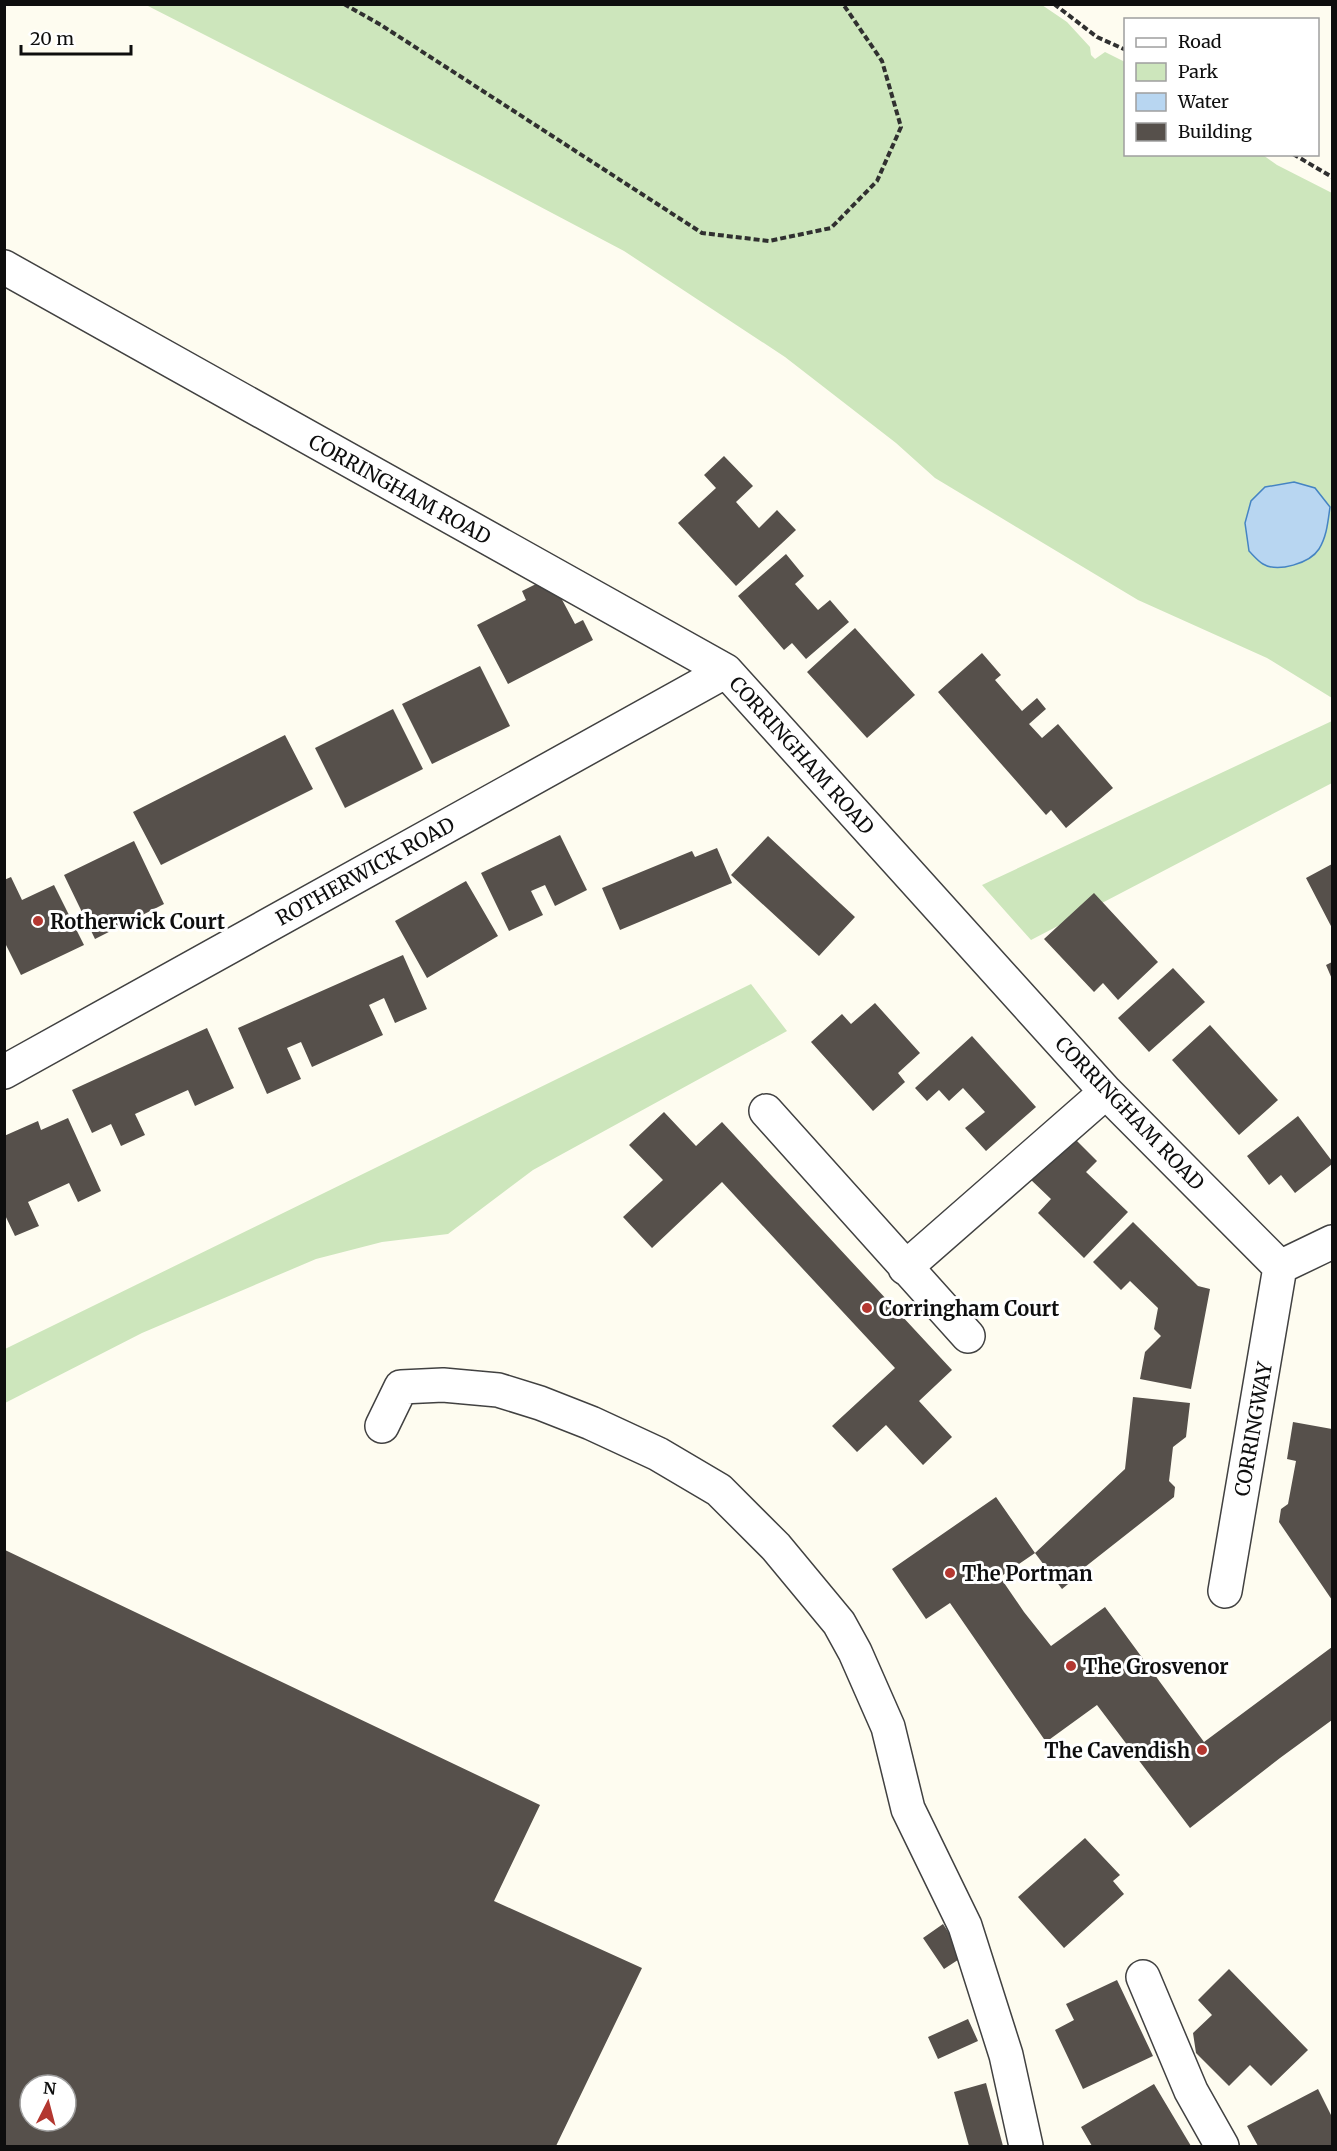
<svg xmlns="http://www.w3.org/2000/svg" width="1337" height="2151" font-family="Merriweather,serif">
<rect width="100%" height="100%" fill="#fefcf0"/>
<!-- green -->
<path fill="#cde6bc" d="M146,5H1042L1067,22L1090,47L1091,55L1095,59L1105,52L1125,62L1126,154L1263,155L1277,165L1332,193V698L1267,658L1138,600L935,478L896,443L785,357L624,251L480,175Z
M1332,721V783L1031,940L982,885Z
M751,984L787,1031L533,1170L448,1234L382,1242L316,1259L142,1333L5,1403V1349Z"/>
<!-- water -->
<path fill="#b8d6f1" stroke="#4584c3" stroke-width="1.5" d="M1294,482L1315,488L1330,507C1328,521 1327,536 1319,549C1310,563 1278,573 1263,564C1258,561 1253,555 1249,551L1245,523L1251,501L1265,487Z"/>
<!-- building -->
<path fill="#56504b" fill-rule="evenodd" d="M724,456L753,486L736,502L759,528L777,510L796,530L736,586L678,523L716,488L704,475Z
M786,554L804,576L795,584L818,610L830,600L849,622L806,659L792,643L784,650L738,596Z
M550,577L575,624L583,620L593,640L508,684L477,625L526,600L522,591Z
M855,628L915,695L867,738L807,672Z
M982,653L1001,675L995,680L1022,711L1037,698L1046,709L1029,724L1042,738L1058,724L1113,788L1066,828L1051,810L1046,815L938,692Z
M480,666L510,726L432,764L402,704Z
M393,709L423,769L345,808L315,748Z
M285,735L313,789L161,865L133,812Z
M560,835L587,890L555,906L545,885L531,891L543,915L509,931L481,873Z
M768,836L855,917L819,956L731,875Z
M134,841L164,904L95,939L64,875Z
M717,848L732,883L620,930L602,888L692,851L695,857Z
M1332,864V928L1306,878Z
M11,877L22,900L54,885L84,945L21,975L4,941V880Z
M466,881L498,936L427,978L395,921Z
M1094,893L1158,962L1118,1000L1103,983L1094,992L1044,939Z
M403,955L427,1009L395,1023L384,998L369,1005L383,1035L312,1067L301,1042L287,1048L301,1079L267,1094L238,1028Z
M1332,962V979L1326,965Z
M1173,968L1205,1002L1149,1052L1118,1018Z
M875,1003L920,1053L898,1073L905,1082L873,1111L811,1042L842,1014L851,1024Z
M1210,1025L1278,1100L1239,1135L1172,1060Z
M207,1028L234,1088L195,1106L188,1090L135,1114L145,1135L121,1146L111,1124L92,1133L72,1090Z
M972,1036L1036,1107L986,1151L965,1128L985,1112L963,1088L949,1101L939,1090L927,1101L915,1088Z
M664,1112L696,1146L722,1122L952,1370L919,1401L952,1437L923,1465L886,1425L857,1452L832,1426L895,1368L722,1182L652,1248L623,1217L663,1180L629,1145Z
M1298,1116L1332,1161V1164L1295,1193L1281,1175L1269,1185L1247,1156Z
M68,1118L101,1191L78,1202L69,1183L28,1202L39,1226L15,1236L4,1213V1136L38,1121L41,1130Z
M1071,1135L1097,1161L1086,1172L1128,1212L1084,1258L1038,1213L1051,1199L1029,1178Z
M1133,1222L1198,1286L1210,1289L1191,1389L1140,1379L1145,1352L1161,1336L1154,1329L1158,1308L1130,1281L1121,1290L1093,1262Z
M1133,1397L1190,1403L1186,1437L1173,1447L1169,1481L1175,1487L1174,1497L1085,1567L1084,1571L1062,1589L1035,1553L1125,1469Z
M1293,1422L1332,1429V1600L1279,1522L1281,1509L1288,1504L1296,1461L1287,1459Z
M996,1497L1035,1553L1000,1577L1024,1612L1051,1646L1105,1607L1204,1742L1332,1647V1720L1280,1758L1190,1828L1097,1705L1046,1742L950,1603L926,1619L892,1569Z
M5,1550L540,1805L494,1901L642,1968L556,2146H5ZM30,2085H66V2121H30Z
M1085,1838L1120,1875L1113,1881L1124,1894L1064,1948L1018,1897Z
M943,1924L964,1956L944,1969L923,1938Z
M1229,1969L1308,2050L1271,2086L1250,2065L1229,2086L1196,2053L1193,2033L1212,2015L1198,2000Z
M1117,1980L1153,2056L1083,2089L1055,2030L1074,2020L1066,2004Z
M968,2019L978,2041L938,2059L928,2037Z
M986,2083L1003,2146H969L954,2092Z
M1154,2084L1191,2146H1092L1081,2127Z
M1318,2089L1332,2117V2146H1258L1247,2126Z"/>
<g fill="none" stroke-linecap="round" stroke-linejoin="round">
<defs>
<path id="minor" d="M4,267L726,671L1106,1092L1280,1267L1332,1242
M4,1072L726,671
M766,1111L968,1336
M905,1268L1106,1092
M382,1426L401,1387L443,1385L498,1390L540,1403L591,1423L658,1454L719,1490L776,1547L839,1623L855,1652L888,1727L908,1809L965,1926L1006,2055L1026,2146
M1225,1591L1280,1267
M1143,1977L1191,2091L1222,2146"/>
</defs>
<!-- minor casing -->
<use href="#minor" stroke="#414141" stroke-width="36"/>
<!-- path -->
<path stroke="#303030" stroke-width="4" stroke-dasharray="6 3" stroke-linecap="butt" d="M344,4L381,25L702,233L769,241L831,228L877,181L901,127L882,61L843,4
M1054,4L1097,37L1126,50
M1293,154L1332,177"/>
<!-- minor -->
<use href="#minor" stroke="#fff" stroke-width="33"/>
</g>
<!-- markers -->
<g fill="#b33730" stroke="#fff" stroke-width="2">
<circle cx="38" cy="921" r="6"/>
<circle cx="867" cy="1308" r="6"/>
<circle cx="950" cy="1573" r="6"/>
<circle cx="1071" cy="1666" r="6"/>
<circle cx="1202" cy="1750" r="6"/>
</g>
<g text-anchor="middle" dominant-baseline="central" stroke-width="6" stroke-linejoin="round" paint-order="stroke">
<!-- street labels -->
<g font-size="20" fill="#0e0e0e" stroke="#fff">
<text transform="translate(400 489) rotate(29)">CORRINGHAM ROAD</text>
<text transform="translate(802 755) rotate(48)">CORRINGHAM ROAD</text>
<text transform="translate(365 871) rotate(-29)">ROTHERWICK ROAD</text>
<text transform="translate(1130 1113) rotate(46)">CORRINGHAM ROAD</text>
<text transform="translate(1253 1429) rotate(-80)">CORRINGWAY</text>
</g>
<!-- poi labels -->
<g font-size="20" font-weight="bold" fill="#0e0e0e" stroke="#fff" text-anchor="start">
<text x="50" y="921">Rotherwick Court</text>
<text x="879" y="1308">Corringham Court</text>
<text x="962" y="1573">The Portman</text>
<text x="1083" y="1666">The Grosvenor</text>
<text x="1190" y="1750" text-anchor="end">The Cavendish</text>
</g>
</g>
<!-- border -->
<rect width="1337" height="2151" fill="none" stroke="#0e0e0e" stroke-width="12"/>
<!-- legend -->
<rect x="1124" y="18" width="195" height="138" fill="#ffffff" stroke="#9f9f9f" stroke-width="1.5"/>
<rect x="1136" y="38" width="30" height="9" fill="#ffffff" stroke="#9f9f9f" stroke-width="1.5"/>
<text x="1178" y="48" font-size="18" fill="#0e0e0e">Road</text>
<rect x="1136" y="63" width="30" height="18" fill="#cde6bc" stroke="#9f9f9f" stroke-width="1.5"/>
<text x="1178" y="78" font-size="18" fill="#0e0e0e">Park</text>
<rect x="1136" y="93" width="30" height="18" fill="#b8d6f1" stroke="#9f9f9f" stroke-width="1.5"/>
<text x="1178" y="108" font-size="18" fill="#0e0e0e">Water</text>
<rect x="1136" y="123" width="30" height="18" fill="#56504b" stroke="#9f9f9f" stroke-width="1.5"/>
<text x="1178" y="138" font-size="18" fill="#0e0e0e">Building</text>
<!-- north arrow -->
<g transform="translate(48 2103) rotate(6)"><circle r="28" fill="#ffffff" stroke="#9f9f9f" stroke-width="1.5"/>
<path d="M0-4.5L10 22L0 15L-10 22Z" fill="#b33730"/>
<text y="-9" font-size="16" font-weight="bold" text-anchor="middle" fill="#0e0e0e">N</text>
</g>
<!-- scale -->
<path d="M21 45v9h110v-9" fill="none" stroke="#0e0e0e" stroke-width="3"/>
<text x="30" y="45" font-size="18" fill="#0e0e0e" stroke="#ffffff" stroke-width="4.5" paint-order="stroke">20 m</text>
</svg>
